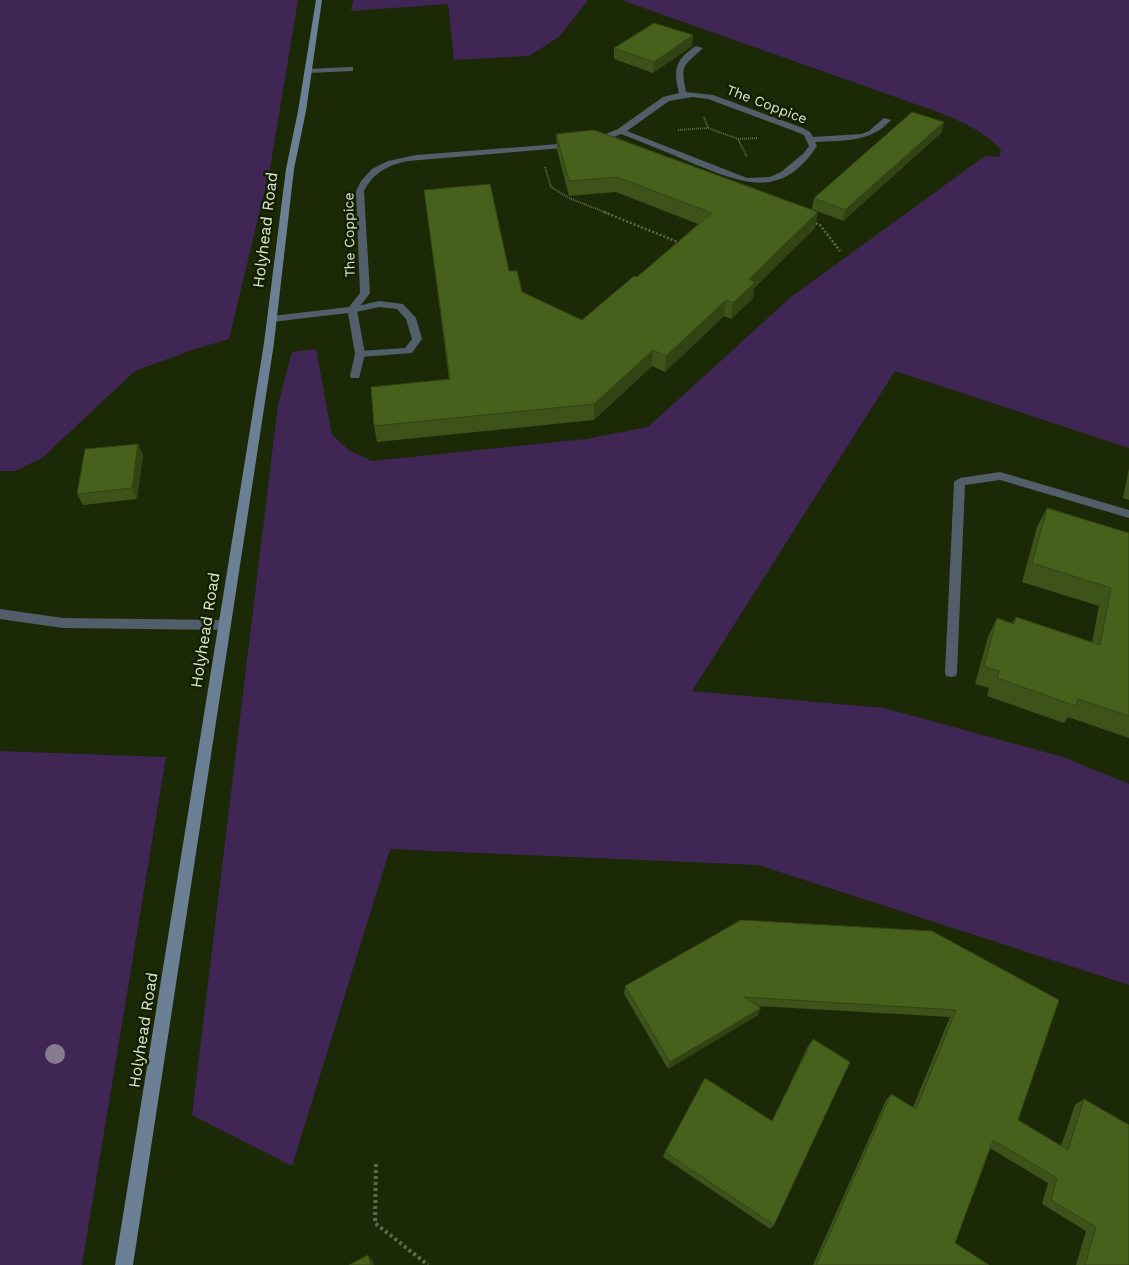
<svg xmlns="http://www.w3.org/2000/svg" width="1129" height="1265" font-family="'Work Sans',sans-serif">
<rect width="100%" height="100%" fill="#1c2907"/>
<!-- green -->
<path fill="#3f2654" d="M0,0H298L270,168L229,339L195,349L135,371L42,458L15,471H0Z
M353,0H588L559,37L529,56L454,60L448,4L351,11Z
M621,0H1129V448L895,371L692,691L884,708L1063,757L1129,784V985L758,865L390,849L292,1166L192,1115L278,404L292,352L316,349L332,435L350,451L372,461L586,439L648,427L791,297L985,156L999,157L1001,150C983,129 959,121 935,111Z
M0,751L166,757L82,1265H0Z"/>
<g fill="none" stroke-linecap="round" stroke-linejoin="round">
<!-- path-far2 -->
<path stroke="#5e6a4d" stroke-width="2" stroke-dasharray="1 1" stroke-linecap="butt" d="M704,117L708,128
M678,130L708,128L738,139L747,157
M738,139L758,138
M545,167L551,187L569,198L607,213"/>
<!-- path-far1 -->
<path stroke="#5e6a4d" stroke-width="2.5" stroke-dasharray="2 2" stroke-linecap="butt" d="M604,212L680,243
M812,222L820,225L840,251"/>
<!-- path -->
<path stroke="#5e6a4d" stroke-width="4" stroke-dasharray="3 3" stroke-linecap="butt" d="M376,1164L375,1223L428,1265"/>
<!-- service -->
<path fill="#525f6b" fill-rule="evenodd" d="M350,67H353V71L308,73L304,71L308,69Z
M379,301L403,304L416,318L422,339L412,353L360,357L355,354L360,351L405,348L412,339L406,319L397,309L379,307L352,313L347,310L349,308Z
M1000,472L1129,510V518L1000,480L965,485L957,672L956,676L951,677L946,676L945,672L954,482L960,478Z
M0,609L63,618L224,620L228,622L230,625L228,628L224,630L63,628L0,619Z"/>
<!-- minor -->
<path fill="#525f6b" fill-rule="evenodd" d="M696,46L703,48C684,66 680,64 686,92L713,95L803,128L810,132L813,137L861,134L869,131L884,118L891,120C870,143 844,140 815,142L817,146C781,201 742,183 692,163C669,153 645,143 621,134L599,143H593V139L618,129L663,97L679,93C673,69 675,60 696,46ZM693,97L708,99L797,132L804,135L809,146L804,153L781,172L770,177L747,178L627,131L669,101Z
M572,143L576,145L575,147L408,161C388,165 373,173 364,191L370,293L357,310L365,354L359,378H351L350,376L355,354L348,313L272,322L267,319L272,316L349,307L360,293L356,191L361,181L372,169L388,161L416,155Z"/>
<!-- secondary -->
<path fill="#6b8094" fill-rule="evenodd" d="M316,0H322L306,111L294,169L274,343L133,1265H115L264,343L286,169L298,111Z"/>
</g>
<!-- trees -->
<circle fill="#877c8f" cx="55" cy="1054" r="10"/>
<!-- wall -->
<path fill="#3d5319" d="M692,46L653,73L614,59V48Z
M944,122L941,133L843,221L812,209L814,198Z
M556,134L815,228L754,288L753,298L731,319L724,316L665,372L652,366L594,420L377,442L374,426L449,379L426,205L509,271L522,292L582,320L637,277L698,224L616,192L569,196L557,150Z
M138,444L143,455L137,499L83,505L77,494Z
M1129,468V500L1123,498Z
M1047,508L1129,533V738L1068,717L1064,723L987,696L989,688L975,684L988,637L997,618L1012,623L1016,617L1092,642L1099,606L1022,582L1037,527Z
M932,931L1018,1120L1061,1146L1075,1105L1084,1099L1129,1265H1076L1086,1231L1042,1204L1048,1183L990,1148L955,1243L989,1265H813L886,1100L891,1094L913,1107L950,1017L758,1006V1015L668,1069L624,994L625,986Z
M813,1039L774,1225L770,1229L663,1157L665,1152L772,1121L808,1046Z"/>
<!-- shaded-wall -->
<path fill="#324414" d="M693,35L692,46L653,73L654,62Z
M944,122L941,133L843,221L845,210Z
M818,212L815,228L754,288L753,298L731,319L733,303L749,279Z
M726,300L724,316L665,372L666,356Z
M653,350L652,366L594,420V404Z
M138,444L143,455L137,499L132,488Z
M761,1008L758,1015L668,1069L670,1062Z
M368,1255L372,1259L374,1265H371Z"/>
<!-- building -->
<path fill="#47611d" stroke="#324414" d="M654,23L693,35L654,62L614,48Z
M912,112L944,122L845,210L814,198Z
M594,130L818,212L749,279L755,282L733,303L726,300L666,356L653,350L594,404L374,426L371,387L450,379L424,190L490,184L509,271H517L522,292L582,320L634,276L637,277L712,213L617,177L569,181L556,134Z
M138,444L132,488L77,494L85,449Z
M1047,508L1129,533V716L1078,699L1076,706L997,678L999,671L984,666L997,618L1014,624L1016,617L1100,645L1111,588L1032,563Z
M741,920L932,931L1059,1000L1018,1120L1068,1150L1084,1099L1129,1125V1265H1085L1096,1227L1051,1200L1057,1178L993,1140L955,1243L989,1265H816L891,1094L916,1109L956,1010L744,997L761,1008L670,1062L625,986Z
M813,1039L850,1062L774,1225L665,1152L705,1078L772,1121Z
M368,1255L371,1265H349Z"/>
<g text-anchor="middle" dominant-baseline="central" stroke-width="5" stroke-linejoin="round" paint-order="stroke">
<!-- far-street labels -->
<g font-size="14" fill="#dee8d4" stroke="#131f00">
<text transform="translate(767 104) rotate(21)">The Coppice</text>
<text transform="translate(349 235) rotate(-91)">The Coppice</text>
</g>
<!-- street labels -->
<g font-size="16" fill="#dee8d4" stroke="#131f00">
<text transform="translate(265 230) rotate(-83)">Holyhead Road</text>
<text transform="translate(205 630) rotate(-81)">Holyhead Road</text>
<text transform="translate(143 1030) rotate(-81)">Holyhead Road</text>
</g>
</g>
</svg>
